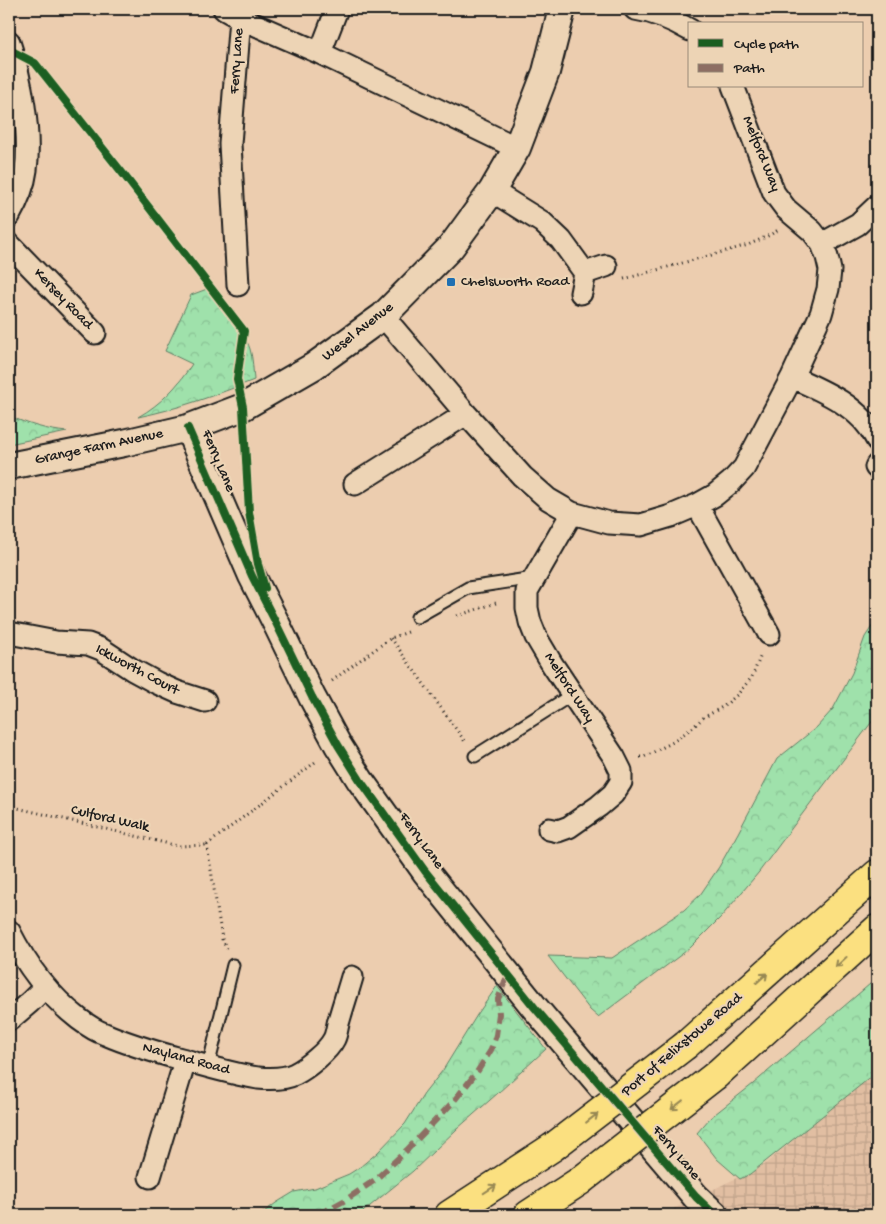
<svg xmlns="http://www.w3.org/2000/svg" width="886" height="1224" font-family="'Gochi Hand',sans-serif">
<defs>
<pattern id="industrial-grid" width="8" height="8" patternUnits="userSpaceOnUse" patternTransform="scale(1.25)"><rect width="8" height="8" fill="#e1bea2"/><path d="M0 4h8M4 0v8" fill="none" stroke="#c0a38b"/></pattern>
<pattern id="forest-crowns" width="20" height="18" patternUnits="userSpaceOnUse" patternTransform="scale(1.25)"><rect width="20" height="18" fill="#9fe1ab"/><path d="M2 6a3 3 0 1 1 6 0M12 15a3 3 0 1 1 6 0" fill="none" stroke="#88c093"/></pattern>
</defs>
<rect width="100%" height="100%" fill="#eccdaf"/>
<filter id="ink" filterUnits="userSpaceOnUse"><feTurbulence type="fractalNoise" baseFrequency=".02" numOctaves="2"/><feDisplacementMap in="SourceGraphic" scale="10" xChannelSelector="R" yChannelSelector="G"/><feConvolveMatrix kernelMatrix="1 2 1 2 8 2 1 2 1" color-interpolation-filters="sRGB"/></filter>
<g filter="url(#ink)">
<!-- industrial -->
<path fill="url(#industrial-grid)" d="M877,1070V1215H661L765,1164Z"/>
<!-- forest -->
<path fill="url(#forest-crowns)" stroke="#5e7e64" d="M207,289C220,305 244,330 250,349C253,359 253,370 254,380C216,395 178,409 138,417C161,404 178,386 192,364L165,351L191,295Z
M9,416C28,424 46,430 67,432L9,444Z
M877,619V715L800,817L759,872L721,917L690,948L598,1017L590,1010L548,956L612,958L684,910L700,895L719,867L738,833L777,759L817,727L833,709L852,673L865,637Z
M877,978V1072L750,1174L740,1179L717,1159L697,1133L710,1118L753,1084Z
M497,986L546,1049L498,1093L457,1129L413,1171L359,1215H260L276,1203L294,1192L315,1188L349,1174L360,1167L377,1153L405,1124L424,1094L443,1070L477,1015Z"/>
<g fill="none" stroke-linecap="round" stroke-linejoin="round">
<defs>
<path id="service" d="M417,617L468,588L534,578
M475,756L573,694
M208,1067L233,965"/>
<path id="minor" d="M224,9L240,18L320,53L517,148
M635,9C655,12 673,20 690,30
M9,42C21,78 31,132 26,170C24,186 17,202 9,216
M320,53L337,9
M492,191L542,222L561,240L585,273
M9,244L95,333
M822,244L858,224L877,206
M238,285L230,144L240,18
M581,293L585,273L606,266
M383,316L466,414L522,476L548,499L572,513L609,523L641,525L671,516L697,505L715,495L731,482L744,468L792,377L821,314L828,289L830,270L827,257L822,244L812,231L786,209L774,193L733,86
M792,377C824,391 861,407 877,440
M876,467L877,465
M355,484L466,414
M697,505L769,634
M9,633L56,642L88,644L101,649L133,670L157,683L177,692L205,701
M549,829L558,831L569,827L599,806L613,794L621,782V771L614,757L552,664L536,637L530,622L527,608V591L572,513
M9,931C26,965 48,995 79,1019C87,1025 96,1031 105,1034C130,1045 155,1052 181,1059C206,1066 232,1074 258,1078C269,1079 285,1079 295,1074C307,1068 328,1051 334,1039C337,1033 337,1026 339,1020C343,1006 348,991 352,977
M9,1020L30,1002L45,987
M150,1177L185,1061"/>
<path id="tertiary" d="M188,428L252,576L276,623L312,697L338,745L360,780L425,871L535,1008L696,1197L715,1215
M9,466L124,443L188,428L243,407L314,366L383,316L451,247L492,191L517,148L546,72L562,9"/>
<path id="trunk" d="M686,1045L877,874
M716,1075L877,929
M449,1215L553,1147
M528,1215L580,1181"/>
</defs>
<!-- service casing -->
<use href="#service" stroke="#1c1c1c" stroke-width="15"/>
<!-- minor casing -->
<use href="#minor" stroke="#1c1c1c" stroke-width="25"/>
<!-- tertiary casing -->
<use href="#tertiary" stroke="#1c1c1c" stroke-width="30"/>
<!-- trunk casing -->
<use href="#trunk" stroke="#1c1c1c" stroke-width="31"/>
<!-- path -->
<path stroke="#1c1c1c" stroke-width="3" stroke-dasharray="1 4" stroke-linecap="butt" d="M624,279L748,245L770,235L778,230
M457,616L496,603
M391,638L466,743
M332,681L349,668L391,638L408,632
M640,757H644L673,742L692,728L703,718L724,706L737,695L752,677L761,655
M9,806L178,846L207,845
M207,845L318,760
M207,845L222,939L227,949"/>
<!-- service -->
<use href="#service" stroke="#edd4b5" stroke-width="11"/>
<!-- minor -->
<use href="#minor" stroke="#edd4b5" stroke-width="21"/>
<!-- tertiary -->
<use href="#tertiary" stroke="#edd4b5" stroke-width="26"/>
<!-- trunk -->
<use href="#trunk" stroke="#fbe080" stroke-width="28"/>
<defs>
<path id="trunk-bridge" d="M553,1147L686,1045
M580,1181L716,1075"/>
</defs>
<!-- trunk-bridge casing -->
<use href="#trunk-bridge" stroke="#1c1c1c" stroke-width="31" stroke-linecap="butt"/>
<!-- trunk-bridge -->
<use href="#trunk-bridge" stroke="#fbe080" stroke-width="28"/>
<!-- quiet -->
<path stroke="#8d6e63" stroke-width="6" stroke-dasharray="12 6" stroke-linecap="butt" d="M318,1215L347,1199L375,1180L407,1150L453,1102L477,1072L491,1050L496,1035L499,1014L498,999L508,974"/>
<defs>
<path id="cycleway" d="M12,51L35,63L124,175L244,331L237,379L243,407L249,512L258,564L265,588
M188,428L252,576L276,623L312,697L338,745L360,780L425,871L535,1008L696,1197L715,1215"/>
</defs>
<!-- cycleway casing -->
<use href="#cycleway" stroke="#edd4b5" stroke-width="11"/>
<!-- cycleway -->
<use href="#cycleway" stroke="#1b5e20" stroke-width="8"/>
</g>
<!-- one-way arrows -->
<defs><path id="oneway-shaft" d="M-6 0H5M1.5-3L5.5 0L1.5 3" fill="none" stroke-width="1.6" stroke-linecap="round" stroke-linejoin="round" transform="scale(1.25)"/></defs>
<g stroke="#978853">
<use href="#oneway-shaft" transform="translate(841 962) rotate(138)"/>
<use href="#oneway-shaft" transform="translate(762 978) rotate(-42)"/>
<use href="#oneway-shaft" transform="translate(677 1105) rotate(142)"/>
<use href="#oneway-shaft" transform="translate(592 1118) rotate(-38)"/>
<use href="#oneway-shaft" transform="translate(490 1189) rotate(-33)"/>
</g>
</g>
<!-- markers -->
<rect fill="#1f6fb2" stroke="#edd4b5" stroke-width="2" x="446" y="277" width="10" height="10" rx="2.5"/>
<g text-anchor="middle" dominant-baseline="central" stroke-width="4.5" stroke-linejoin="round" paint-order="stroke">
<!-- street labels -->
<g font-size="15" fill="#1c1c1c" stroke="#edd4b5">
<text transform="translate(237 61) rotate(-86)">Ferry Lane</text>
<text transform="translate(761 154) rotate(68)">Melford Way</text>
<text transform="translate(63 299) rotate(46)">Kersey Road</text>
<text transform="translate(358 332) rotate(-38)">Wesel Avenue</text>
<text transform="translate(99 447) rotate(-12)">Grange Farm Avenue</text>
<text transform="translate(218 461) rotate(67)">Ferry Lane</text>
<text transform="translate(137 670) rotate(28)">Ickworth Court</text>
<text transform="translate(569 688) rotate(57)">Melford Way</text>
<text transform="translate(110 819) rotate(13)">Culford Walk</text>
<text transform="translate(421 841) rotate(54)">Ferry Lane</text>
<text transform="translate(682 1045) rotate(-40)">Port of Felixstowe Road</text>
<text transform="translate(186 1059) rotate(15)">Nayland Road</text>
<text transform="translate(676 1153) rotate(50)">Ferry Lane</text>
</g>
<!-- poi labels -->
<g font-size="15" fill="#1c1c1c" stroke="#edd4b5" text-anchor="start">
<text x="461" y="282">Chelsworth Road</text>
</g>
</g>
<!-- margin -->
<rect width="886" height="1224" fill="none" stroke="#edd4b5" stroke-width="30"/>
<rect x="15" y="15" width="856" height="1194" fill="none" stroke="#1c1c1c" stroke-width="2" filter="url(#ink)"/>
<!-- legend -->
<rect x="688" y="22" width="175" height="65" fill="#edd4b5" stroke="#998a78"/>
<rect x="698" y="39" width="25" height="8" fill="#1b5e20" stroke="#998a78"/>
<text x="734" y="48" font-size="15" fill="#1c1c1c">Cycle path</text>
<rect x="698" y="64" width="25" height="8" fill="#8d6e63" stroke="#998a78"/>
<text x="734" y="72" font-size="15" fill="#1c1c1c">Path</text>
</svg>
